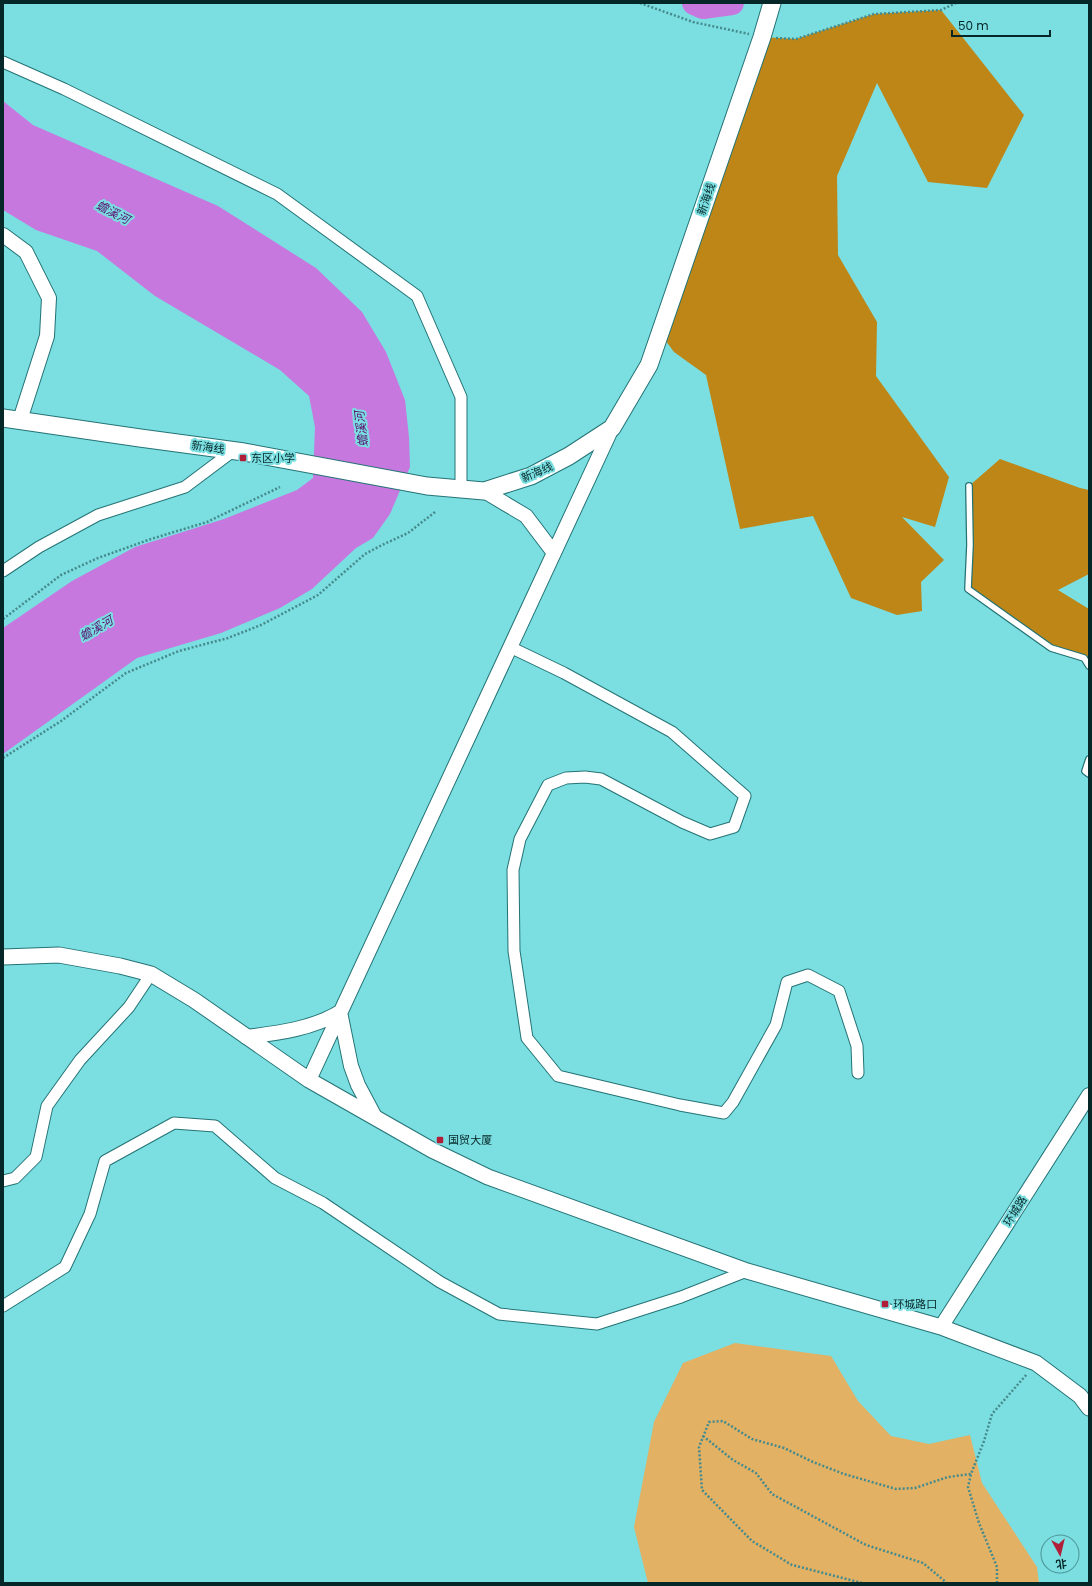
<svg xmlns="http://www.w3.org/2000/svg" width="1092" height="1586" font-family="Poppins,'Noto Sans SC',sans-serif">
<rect width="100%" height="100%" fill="#7bdee1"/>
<!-- green -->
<path fill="#e2b164" d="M735,1343L831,1356L858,1401L891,1436L929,1444L970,1435L982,1483L1037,1567L1039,1583H648L634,1527L654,1422L683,1363Z"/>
<!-- forest -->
<path fill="#be8616" d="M941,10L1024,115L987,188L928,182L877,83L837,176L838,255L877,322L876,376L949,477L935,527L902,517L944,560L921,582L922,611L897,615L851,598L813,516L740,529L706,375L674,352L660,333L762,37L796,39L874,14Z
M1000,459L1080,488L1089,490V574L1058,590L1089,609V660L1051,648L968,589L969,486Z"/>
<!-- water -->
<path fill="#c678df" d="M3,101L33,125L218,206L316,268L362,312L386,352L405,400L409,437L410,467L390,514L373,538L356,548L312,589L280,608L221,633L137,658L3,754V628L72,581L135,547L224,519L297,490L313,478L315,427L309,396L280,370L155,296L97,251L36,230L3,210Z"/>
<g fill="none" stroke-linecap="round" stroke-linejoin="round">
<!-- river -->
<path stroke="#c678df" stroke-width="24" d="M694,3L703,7L732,3"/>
<defs>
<path id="service" d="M969,486L970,545L968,589L1051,648L1084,658L1089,666
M1089,759L1085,771L1089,774"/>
<path id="minor" d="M3,62L64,89L277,194L417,296L461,397V489
M3,571L39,547L98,515L185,487L233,451
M510,647L564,673L672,732L745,796L734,827L710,834L682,822L601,779L585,777L566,778L548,785L520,839L513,870L514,951L527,1038L558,1076L680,1105L724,1113L733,1102L776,1025L787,982L808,975L839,991L857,1046L858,1073
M3,1181L15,1178L36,1157L47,1106L80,1060L129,1007L151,974
M3,1306L65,1267L90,1214L105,1161L174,1123L215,1126L275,1178L323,1203L440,1282L499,1314L597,1324L681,1297L747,1271"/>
<path id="tertiary" d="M3,235L26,252L49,298L47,336L20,420
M484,491L526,516L554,553
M246,1037C278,1033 312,1029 340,1012L351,1066L358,1085L375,1117
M309,1080L612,428
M941,1327L1089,1095"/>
<path id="secondary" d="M3,957L59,955L120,966L151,974L194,1000L309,1080L432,1150L488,1177L747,1271L941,1327L1036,1363L1080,1396L1089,1408"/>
<path id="primary" d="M3,418L140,438L244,452L427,486L484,491L531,476L569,456L612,428L649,365L762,37L772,3"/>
</defs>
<!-- service casing -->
<use href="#service" stroke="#247375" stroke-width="8"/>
<!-- minor casing -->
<use href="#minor" stroke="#247375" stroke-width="13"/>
<!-- tertiary casing -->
<use href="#tertiary" stroke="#247375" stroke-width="16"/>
<!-- secondary casing -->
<use href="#secondary" stroke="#247375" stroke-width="17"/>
<!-- primary casing -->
<use href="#primary" stroke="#247375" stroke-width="19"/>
<!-- path -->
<path stroke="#458a8c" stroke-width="2.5" stroke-dasharray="2 2" stroke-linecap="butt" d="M640,3L693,22L749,34
M776,38L796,39L874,14L941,10L956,3
M3,619L61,575L98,558L151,539L207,522L280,487
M3,758L61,721L126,673L179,651L228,638L261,625L318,595L365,554L382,545L408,533L435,512
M703,1436L733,1460L756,1473L772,1494L866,1545L923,1563L947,1583
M862,1583L792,1565L752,1541L702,1490L699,1447L709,1422L723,1421L752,1439L784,1448L813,1462L844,1474L896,1489L915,1488L948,1477L971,1474
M997,1583V1567L979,1523L968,1487L971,1474L984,1441L992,1414L1027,1374"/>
<!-- service -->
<use href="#service" stroke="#fff" stroke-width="5.5"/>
<!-- minor -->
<use href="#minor" stroke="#fff" stroke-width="11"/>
<!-- tertiary -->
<use href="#tertiary" stroke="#fff" stroke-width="14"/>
<!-- secondary -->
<use href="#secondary" stroke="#fff" stroke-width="15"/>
<!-- primary -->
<use href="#primary" stroke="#fff" stroke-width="17"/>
</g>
<!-- markers -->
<g fill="#b11e39" stroke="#7bdee1" stroke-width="1.5">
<rect x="239" y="454" width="8" height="8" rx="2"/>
<rect x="436" y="1136" width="8" height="8" rx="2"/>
<rect x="881" y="1300" width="8" height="8" rx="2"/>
</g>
<g text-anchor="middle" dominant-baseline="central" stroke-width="4" stroke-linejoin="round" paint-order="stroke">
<!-- street labels -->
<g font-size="11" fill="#062728" stroke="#7bdee1">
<text transform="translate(706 199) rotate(-71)">新海线</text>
<text transform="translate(208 447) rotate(8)">新海线</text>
<text transform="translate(537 472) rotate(-24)">新海线</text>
<text transform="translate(1015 1211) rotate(-58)">环城路</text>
</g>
<!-- poi labels -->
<g font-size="11" fill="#062728" stroke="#7bdee1" text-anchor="start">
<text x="251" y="458">东区小学</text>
<text x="448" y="1140">国贸大厦</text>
<text x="893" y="1304">环城路口</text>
</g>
<!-- water labels -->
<g font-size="12" font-style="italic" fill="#5b106f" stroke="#7bdee1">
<text transform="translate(113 212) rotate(27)">蟾溪河</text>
<text transform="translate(361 429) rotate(-97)">蟾溪河</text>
<text transform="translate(96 628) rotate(-30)">蟾溪河</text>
</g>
</g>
<!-- border -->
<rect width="1092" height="1586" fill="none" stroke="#062728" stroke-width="8"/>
<!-- north arrow -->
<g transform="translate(1060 1554) rotate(172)"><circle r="19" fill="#7bdee1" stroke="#4c9597"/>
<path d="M0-3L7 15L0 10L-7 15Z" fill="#b11e39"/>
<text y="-6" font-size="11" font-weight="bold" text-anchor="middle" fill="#062728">北</text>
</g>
<!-- scale -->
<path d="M952 30v6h98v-6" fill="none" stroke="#062728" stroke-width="2"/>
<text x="958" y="30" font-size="12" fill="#062728" stroke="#7bdee1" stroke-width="3" paint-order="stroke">50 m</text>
</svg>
